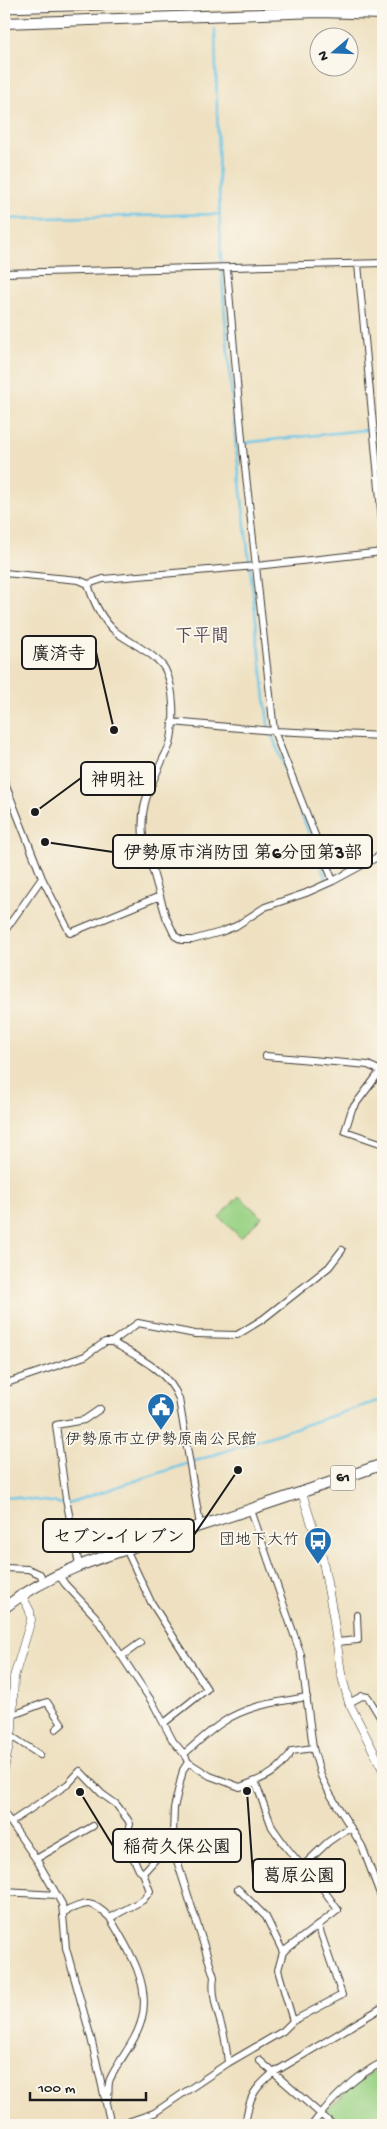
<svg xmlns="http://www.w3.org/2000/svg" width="387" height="2129" font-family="'Gochi Hand','Klee One',sans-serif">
<rect width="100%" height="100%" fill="#fbf7ec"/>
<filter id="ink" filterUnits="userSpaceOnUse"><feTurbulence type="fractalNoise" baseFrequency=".02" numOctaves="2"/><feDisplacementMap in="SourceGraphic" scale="10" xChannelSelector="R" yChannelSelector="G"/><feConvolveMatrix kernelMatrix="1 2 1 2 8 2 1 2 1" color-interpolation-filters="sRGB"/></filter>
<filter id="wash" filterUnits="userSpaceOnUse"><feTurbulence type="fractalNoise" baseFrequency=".0096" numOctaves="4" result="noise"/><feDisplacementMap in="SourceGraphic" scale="20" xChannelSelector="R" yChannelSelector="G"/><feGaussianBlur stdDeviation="1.12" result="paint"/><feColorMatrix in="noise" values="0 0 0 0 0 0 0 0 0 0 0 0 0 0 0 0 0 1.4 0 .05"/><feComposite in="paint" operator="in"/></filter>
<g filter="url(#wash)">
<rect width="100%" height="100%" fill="#eee0c0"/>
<!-- green -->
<path fill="#98d183" stroke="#5a7650" d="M239,1196L262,1217L241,1238L219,1217Z
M383,2068V2125C366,2125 332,2129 324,2113C341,2096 360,2076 383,2068Z"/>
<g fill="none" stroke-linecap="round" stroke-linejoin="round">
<!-- stream -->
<path stroke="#68c5e6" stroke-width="2.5" d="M215,29L221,263L225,316L236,447L268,724L326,880
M4,219L220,214
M243,444L251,442L383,428
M4,1496L65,1504L383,1399
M4,1695L5,1694"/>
</g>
</g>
<g filter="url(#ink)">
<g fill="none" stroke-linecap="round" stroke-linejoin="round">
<defs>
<path id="minor" d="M335,9L383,7
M358,264L383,531
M227,269L242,439L274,731L333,881
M4,273L383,263
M4,573L79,580L88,584C93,601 102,620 116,632C129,642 157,655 165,669C175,689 175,722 170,744C168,750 164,756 162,761C149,791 140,803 143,837L166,917L175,936L182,940H192L221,932L236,926L265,907L306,893L333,881L383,854
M88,584L103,579L256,566L383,552
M172,722L274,731L383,736
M4,781L42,878L4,932
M42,878L70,933L160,896
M266,1056L368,1065L381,1071
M382,1069L352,1109L345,1131L383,1144
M112,1342L138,1323L195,1334L237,1335L263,1319L329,1267L342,1250
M4,1384L85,1356L105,1342H112C136,1356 169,1371 179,1399L200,1525
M251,1510L301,1655L313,1748L321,1776L330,1794L362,1846L383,1902
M126,1549L151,1602L207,1689L164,1723
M79,1565L66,1499L56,1425L84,1420L100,1409
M4,1568L28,1569L40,1574L44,1582
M58,1574L65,1584L95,1616L154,1705L173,1741L184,1754L188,1762L210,1776L240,1787C264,1778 278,1774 292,1751L313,1748
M337,1642L358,1640L357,1615
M122,1656L140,1643
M349,1703L362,1696L368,1697L383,1722
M13,1715L47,1702L62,1724L56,1729
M4,1722L12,1729
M11,1736L40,1755
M184,1754C197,1743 209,1731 223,1722C248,1705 278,1702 307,1697
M255,1781L272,1827L286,1847L301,1865L305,1864L328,1842L350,1827
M4,1813L38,1862L62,1904L66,1948L91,2038L111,2125
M11,1822L68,1784L80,1771L102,1794L116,1804L128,1820L130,1824L125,1840L139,1870L143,1873
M171,1842L214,1977C211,1997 219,2016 224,2035C226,2044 227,2054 228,2063
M36,1859L93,1826
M238,1889L266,1917L283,1952
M4,1892L57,1895
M64,1912C87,1902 92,1899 110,1918L143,1900L150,1891L143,1873L171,1842L173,1834L174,1808L183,1770L188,1762
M293,2021L278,1970L283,1952L338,1910L305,1864
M259,2060L333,2125
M107,2101C110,2094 107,2086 110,2079C120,2058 137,2040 142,2018C151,1983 127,1947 110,1918
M4,2114L7,2124H4
M119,2125L154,2113L228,2063L283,2031L293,2021L342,1995L318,1925
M245,2125C249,2099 252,2090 273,2073L383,2007
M312,2125C331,2100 355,2076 383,2062"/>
<path id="tertiary" d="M302,1493L322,1556L333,1615L341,1673L349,1703L383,1770
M4,1769L12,1729L14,1677L31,1620L30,1611L21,1594"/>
<path id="primary" d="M4,23L319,12L383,14
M4,1608C56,1567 119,1552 181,1532C249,1510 316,1488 383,1464"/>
<path id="motorway" d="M4,7L101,4"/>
</defs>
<!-- minor casing -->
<use href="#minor" stroke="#3c3935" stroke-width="8"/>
<!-- tertiary casing -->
<use href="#tertiary" stroke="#3c3935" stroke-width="9"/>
<!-- primary casing -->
<use href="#primary" stroke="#3c3935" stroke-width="12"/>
<!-- motorway casing -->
<use href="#motorway" stroke="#3c3935" stroke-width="13"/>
<!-- minor -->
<use href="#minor" stroke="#fff" stroke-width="6"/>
<!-- tertiary -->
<use href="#tertiary" stroke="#fff" stroke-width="8"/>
<!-- primary -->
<use href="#primary" stroke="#fff" stroke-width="10"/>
<!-- motorway -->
<use href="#motorway" stroke="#fff" stroke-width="11"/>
</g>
</g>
<!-- icons -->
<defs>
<symbol id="civic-pin" viewBox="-11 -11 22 30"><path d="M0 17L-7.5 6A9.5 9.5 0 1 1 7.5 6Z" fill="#1f6fb2" stroke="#fbf7ec"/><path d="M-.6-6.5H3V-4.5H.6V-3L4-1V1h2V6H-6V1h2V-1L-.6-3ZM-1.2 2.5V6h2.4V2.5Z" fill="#fff"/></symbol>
<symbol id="bus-pin" viewBox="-11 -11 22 30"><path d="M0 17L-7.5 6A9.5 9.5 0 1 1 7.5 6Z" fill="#1f6fb2" stroke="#fbf7ec"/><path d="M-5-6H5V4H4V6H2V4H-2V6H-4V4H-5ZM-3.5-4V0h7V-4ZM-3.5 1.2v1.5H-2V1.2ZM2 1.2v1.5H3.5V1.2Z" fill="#fff"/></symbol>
</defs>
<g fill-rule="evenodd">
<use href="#civic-pin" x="145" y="1391" width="32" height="43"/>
<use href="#bus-pin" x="302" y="1525" width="32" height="43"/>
</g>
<g text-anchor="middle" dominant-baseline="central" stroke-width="4" stroke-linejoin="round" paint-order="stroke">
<!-- shield labels -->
<rect fill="#fbf7ec" stroke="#5f5e5a" stroke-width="1" x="330.5" y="1465.5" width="25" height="25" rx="4"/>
<g font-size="15" font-weight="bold" fill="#1c1c1c">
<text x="343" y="1478">61</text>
</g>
<!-- poi labels -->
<g font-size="16" fill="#1c1c1c" stroke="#fbf7ec">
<text x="161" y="1441">伊勢原市立伊勢原南公民館</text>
<text x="299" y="1541" text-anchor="end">団地下大竹</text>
</g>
<!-- neighbourhood labels -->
<g font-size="18" font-weight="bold" fill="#574954" stroke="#fbf7ec">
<text x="202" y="637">下平間</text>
</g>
</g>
<!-- callouts -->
<path fill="none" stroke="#1c1c1c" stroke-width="2" d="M114 730L96 652M35 812L81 778M45 842L113 852M238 1470L194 1535M80 1792L113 1846M247 1791L253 1875"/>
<g fill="#1c1c1c" stroke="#fbf7ec" stroke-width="2">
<circle cx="114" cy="730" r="5"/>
<circle cx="35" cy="812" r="5"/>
<circle cx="45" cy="842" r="5"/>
<circle cx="238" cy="1470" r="5"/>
<circle cx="80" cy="1792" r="5"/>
<circle cx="247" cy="1791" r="5"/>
</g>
<g fill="#fbf7ec" stroke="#1c1c1c" stroke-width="2">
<rect x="22" y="636" width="74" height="33" rx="5"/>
<rect x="81" y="762" width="74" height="33" rx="5"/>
<rect x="113" y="835" width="259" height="33" rx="5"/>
<rect x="43" y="1519" width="151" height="33" rx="5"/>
<rect x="113" y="1829" width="128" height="33" rx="5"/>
<rect x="253" y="1859" width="92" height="33" rx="5"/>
</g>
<g font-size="18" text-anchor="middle" font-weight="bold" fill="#1c1c1c">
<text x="59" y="659">廣済寺</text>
<text x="118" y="785">神明社</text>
<text x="243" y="858">伊勢原市消防団 第6分団第3部</text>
<text x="119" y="1542">セブン-イレブン</text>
<text x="177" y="1852">稲荷久保公園</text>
<text x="299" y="1881">葛原公園</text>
</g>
<!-- margin -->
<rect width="387" height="2129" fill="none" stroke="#fbf7ec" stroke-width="20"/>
<!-- north arrow -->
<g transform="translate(334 52) rotate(251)"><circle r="24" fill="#fbf7ec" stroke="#a29f99"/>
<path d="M0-4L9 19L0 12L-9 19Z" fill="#1f6fb2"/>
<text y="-8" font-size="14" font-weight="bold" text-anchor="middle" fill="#1c1c1c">N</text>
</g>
<!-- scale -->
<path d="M30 2092v8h116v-8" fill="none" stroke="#1c1c1c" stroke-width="2.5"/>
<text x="38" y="2092" font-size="15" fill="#1c1c1c" stroke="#fbf7ec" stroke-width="4" paint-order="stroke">100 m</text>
</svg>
